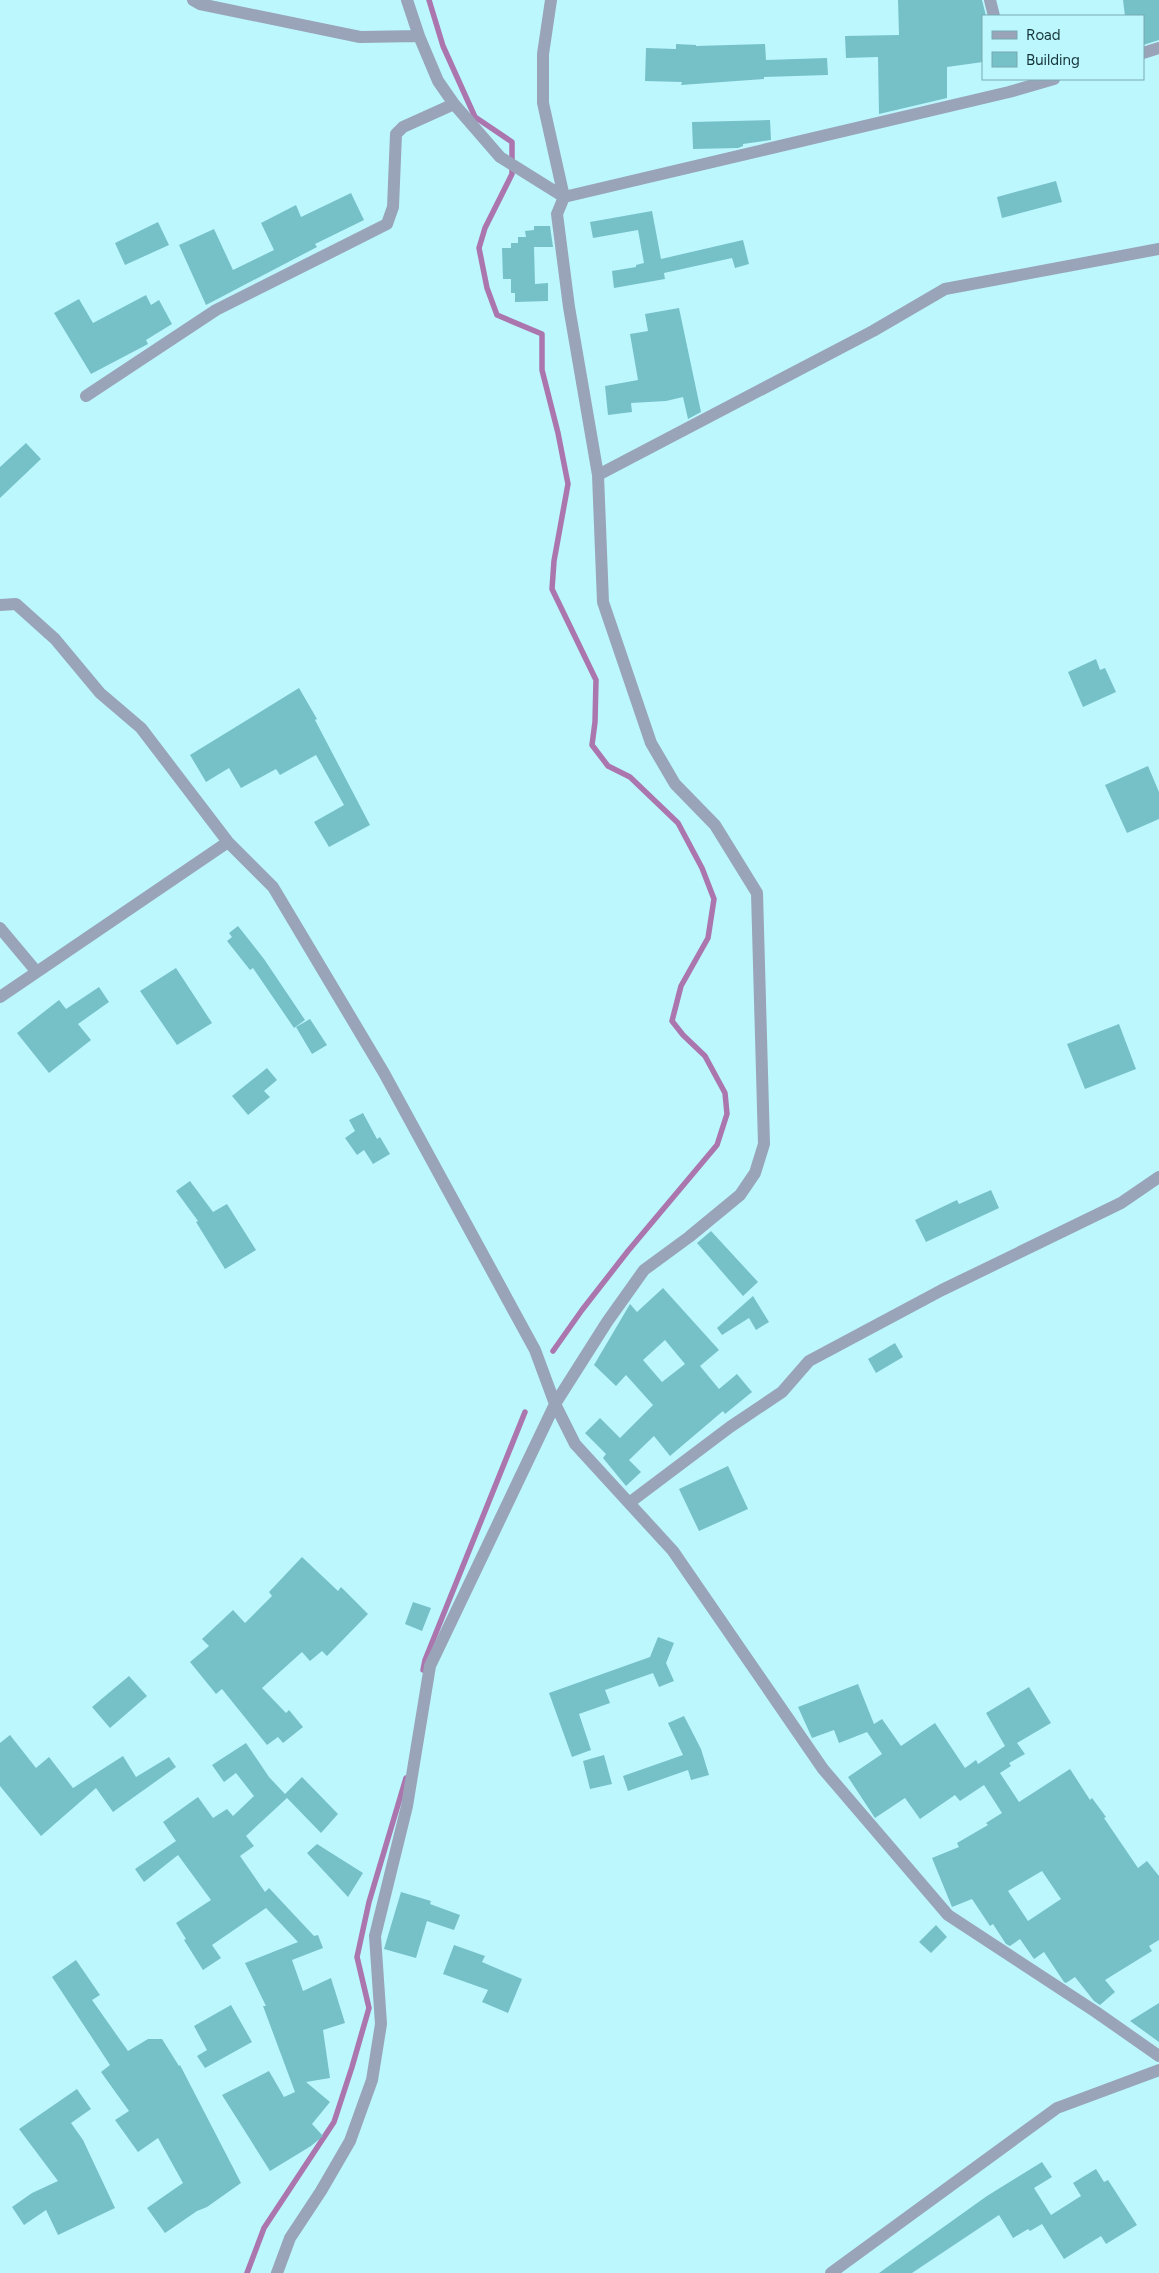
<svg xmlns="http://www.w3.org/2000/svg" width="1159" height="2273" font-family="Figtree,sans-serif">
<rect width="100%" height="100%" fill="#bcf7fe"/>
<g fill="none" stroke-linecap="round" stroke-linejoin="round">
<!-- stream -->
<path stroke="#ab76ae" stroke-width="5.5" d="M429,0L443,46L475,117L512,142V174L485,228L479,248L487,288L497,315L542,334V370L558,433L568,484L554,561L552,589L596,680L595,722L592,745L608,766L630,777L678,823L702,868L714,899L708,938L681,986L672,1021L683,1035L705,1056L725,1093L727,1114L717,1145L628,1251L582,1310L553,1351
M423,1670L425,1660L525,1412
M247,2273L264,2228L334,2122L352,2067L369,2008L357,1957L369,1902L406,1778"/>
</g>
<!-- building -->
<path fill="#76c0c8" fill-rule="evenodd" d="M898,0H982L986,16H983V62L947,67V98L879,114L878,57L846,58L845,36L899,35Z
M1123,0H1159V40L1143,45V16H1125Z
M676,44L696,45V46L765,44L766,60L827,58L828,75L764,77V79L681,85L682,82L645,81L646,48L676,49Z
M770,120L771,140L743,144V146L738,148L693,149L692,122Z
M1056,181L1062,202L1002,218L997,197Z
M351,193L364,220L315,244L317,247L206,305L179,245L214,229L233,270L274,250L261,223L296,205L301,217Z
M652,211L661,259L743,240L749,264L735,268L732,258L664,273L665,279L614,288L612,271L636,267V265L644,263L638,230L593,238L590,222Z
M158,222L169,245L125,265L115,243Z
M534,226H550L553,247H534L535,284L548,283V301L515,302V293H511V279H503L502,248H511V243H518V237H526L525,231L534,230Z
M146,295L151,305L159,300L172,324L146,340L148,344L91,374L54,313L79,299L93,323Z
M679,308L701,412L688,419L683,397L666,401L631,403L632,412L608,415L605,386L638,380L630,334L648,331L645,314Z
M26,443L41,459L0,498V467Z
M1096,659L1100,670L1105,668L1116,692L1083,707L1068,672Z
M299,688L317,719L315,720L370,825L329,847L314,822L344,805L316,755L280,775L276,769L241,788L229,768L206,782L190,755Z
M1148,766L1159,792V819L1127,833L1105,785Z
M238,926L264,959L305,1020L294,1028L253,968L250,970L227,941L232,937L229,933Z
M176,968L212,1023L177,1045L140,991Z
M99,987L109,1002L78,1024L91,1040L49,1073L17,1033L59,1000L66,1009Z
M310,1019L327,1045L312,1054L296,1027Z
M1119,1024L1136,1069L1085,1089L1067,1044Z
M267,1068L277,1080L264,1091L270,1097L248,1115L232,1096Z
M363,1113L377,1139L380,1137L390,1154L373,1164L364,1150L357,1155L345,1138L355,1131L349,1120Z
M190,1181L213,1212L227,1204L256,1250L225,1269L196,1222L198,1221L176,1191Z
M991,1190L999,1208L926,1242L915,1220L957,1200L959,1204Z
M711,1231L758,1282L743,1296L697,1243Z
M663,1288L719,1350L700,1366L719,1389L737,1374L752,1392L725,1414L723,1411L670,1456L654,1436L629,1460L641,1472L626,1486L603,1458L606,1454L585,1433L600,1418L620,1438L653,1405L626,1375L616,1386L594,1365L630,1304L637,1312ZM665,1340L685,1364L662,1382L643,1360Z
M753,1296L769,1322L756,1330L749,1318L722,1335L717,1328Z
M895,1343L903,1357L876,1373L868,1359Z
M728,1466L748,1509L699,1531L679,1489Z
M302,1557L338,1591L341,1587L368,1614L327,1656L322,1651L310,1661L302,1652L262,1688L286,1713L289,1710L303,1727L283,1743L278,1737L267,1745L222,1689L216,1694L190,1662L209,1646L202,1639L233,1610L245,1623L272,1596L269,1592Z
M413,1602L431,1608L422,1631L405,1624Z
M658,1637L674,1643L666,1663L674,1681L659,1687L653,1673L605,1690L610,1703L579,1714L591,1750L572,1757L549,1693L650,1657Z
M129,1676L147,1696L110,1728L92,1707Z
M858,1684L874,1724L882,1719L901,1746L935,1723L965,1768L976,1760L978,1764L1005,1746L986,1713L1029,1687L1051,1723L1017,1743L1025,1754L1009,1763L1011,1766L1000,1773L1019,1802L1070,1769L1090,1800L1092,1798L1106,1817L1104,1818L1138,1868L1147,1861L1159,1876V1940L1149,1946L1152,1951L1105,1980L1115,1992L1100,2005L1094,2001L1075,1977L1066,1983L1064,1982L1044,1952L1034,1959L1020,1939L1010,1946L1006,1944L993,1924L990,1926L972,1899L952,1907L932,1858L959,1847L957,1843L988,1825L986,1823L1002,1813L984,1785L960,1801L955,1795L920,1819L905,1798L875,1818L848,1777L882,1754L867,1732L839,1743L834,1730L812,1738L798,1707ZM1042,1871L1061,1899L1028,1921L1008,1891Z
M684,1716L701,1749L709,1775L691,1780L688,1770L628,1791L623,1776L683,1755L668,1723Z
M10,1735L36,1768L49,1757L73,1788L123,1756L136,1777L169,1757L176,1767L113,1812L96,1788L41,1836L0,1786V1743Z
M246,1743L269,1777L285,1794L302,1777L338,1814L321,1833L287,1798L246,1836L254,1846L240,1856L265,1892L269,1888L314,1936L318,1935L323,1948L292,1960L303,1991L331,1978L345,2023L323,2030L330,2078L306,2082L330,2102L312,2124L323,2136L311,2146L270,2171L222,2095L269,2071L284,2097L295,2092L263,2006H266L245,1963L298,1942L266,1908L212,1945L221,1958L203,1970L184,1940L186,1939L176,1923L211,1900L178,1855L144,1882L135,1869L176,1841L163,1822L198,1797L213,1818L227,1809L233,1816L254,1796L236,1773L224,1782L212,1765Z
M604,1755L612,1784L590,1789L583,1761Z
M317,1844L363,1873L348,1897L307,1853Z
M401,1892L431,1901L430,1904L460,1915L454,1930L427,1921L416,1958L384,1949Z
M936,1925L947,1937L931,1953L919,1942Z
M454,1945L485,1956L482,1962L522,1979L508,2013L482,2002L488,1990L443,1974Z
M76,1960L100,1995L92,2000L128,2051L148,2039H162L179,2066L180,2065L241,2183L207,2207L197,2211L165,2233L147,2208L183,2183L158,2138L138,2152L115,2120L129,2111L101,2072L110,2065L52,1977Z
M1159,2003V2042L1130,2021Z
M231,2005L252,2042L205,2068L197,2056L207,2050L194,2026Z
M77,2089L91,2109L71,2123L83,2140L115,2208L58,2235L46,2210L24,2225L12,2207L32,2193L58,2181L19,2129Z
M1042,2162L1052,2177L1034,2188L1051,2215L1081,2196L1073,2183L1096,2169L1104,2182L1108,2180L1137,2225L1106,2244L1101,2236L1064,2259L1042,2224L1030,2231L1028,2229L1013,2238L999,2215L912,2273H879L987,2196Z"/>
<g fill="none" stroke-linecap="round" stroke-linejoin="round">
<!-- minor -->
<path stroke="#99a4b9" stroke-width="12" d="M193,0L200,4L360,37L419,36
M407,0L419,36L438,81L454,104L500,157L564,197L1009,92L1054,79
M990,0L994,16
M1143,53L1159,48
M86,396L216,310L387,224L393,207L396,134L403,127L454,104
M598,475L873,331L945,289L1159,249
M0,605L16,604L55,639L100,693L141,728L228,842L273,887L384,1073L535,1350L555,1404L575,1444L673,1551L823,1769L948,1915L1096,2012L1159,2056
M0,928L36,971
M0,997L228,842
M629,1503L730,1427L782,1392L809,1361L942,1290L1121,1203L1159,1177
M277,2273L290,2238L321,2191L350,2141L372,2080L381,2024L375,1936L407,1806L430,1666L555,1404L607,1322L644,1270L689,1237L740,1195L755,1173L764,1144L757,893L715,825L675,784L651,743L603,602L598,475L569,307L557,214L564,197L543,103V54L551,0
M831,2273L1057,2108L1159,2070"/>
</g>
<!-- legend -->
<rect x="982" y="15" width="162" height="65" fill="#bcf7fe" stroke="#79a9af"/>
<rect x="992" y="31" width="25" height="8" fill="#99a4b9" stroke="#79a9af"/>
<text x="1026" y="40" font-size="15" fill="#153438">Road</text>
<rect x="992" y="52" width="25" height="15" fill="#76c0c8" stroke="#79a9af"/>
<text x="1026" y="65" font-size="15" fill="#153438">Building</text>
</svg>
